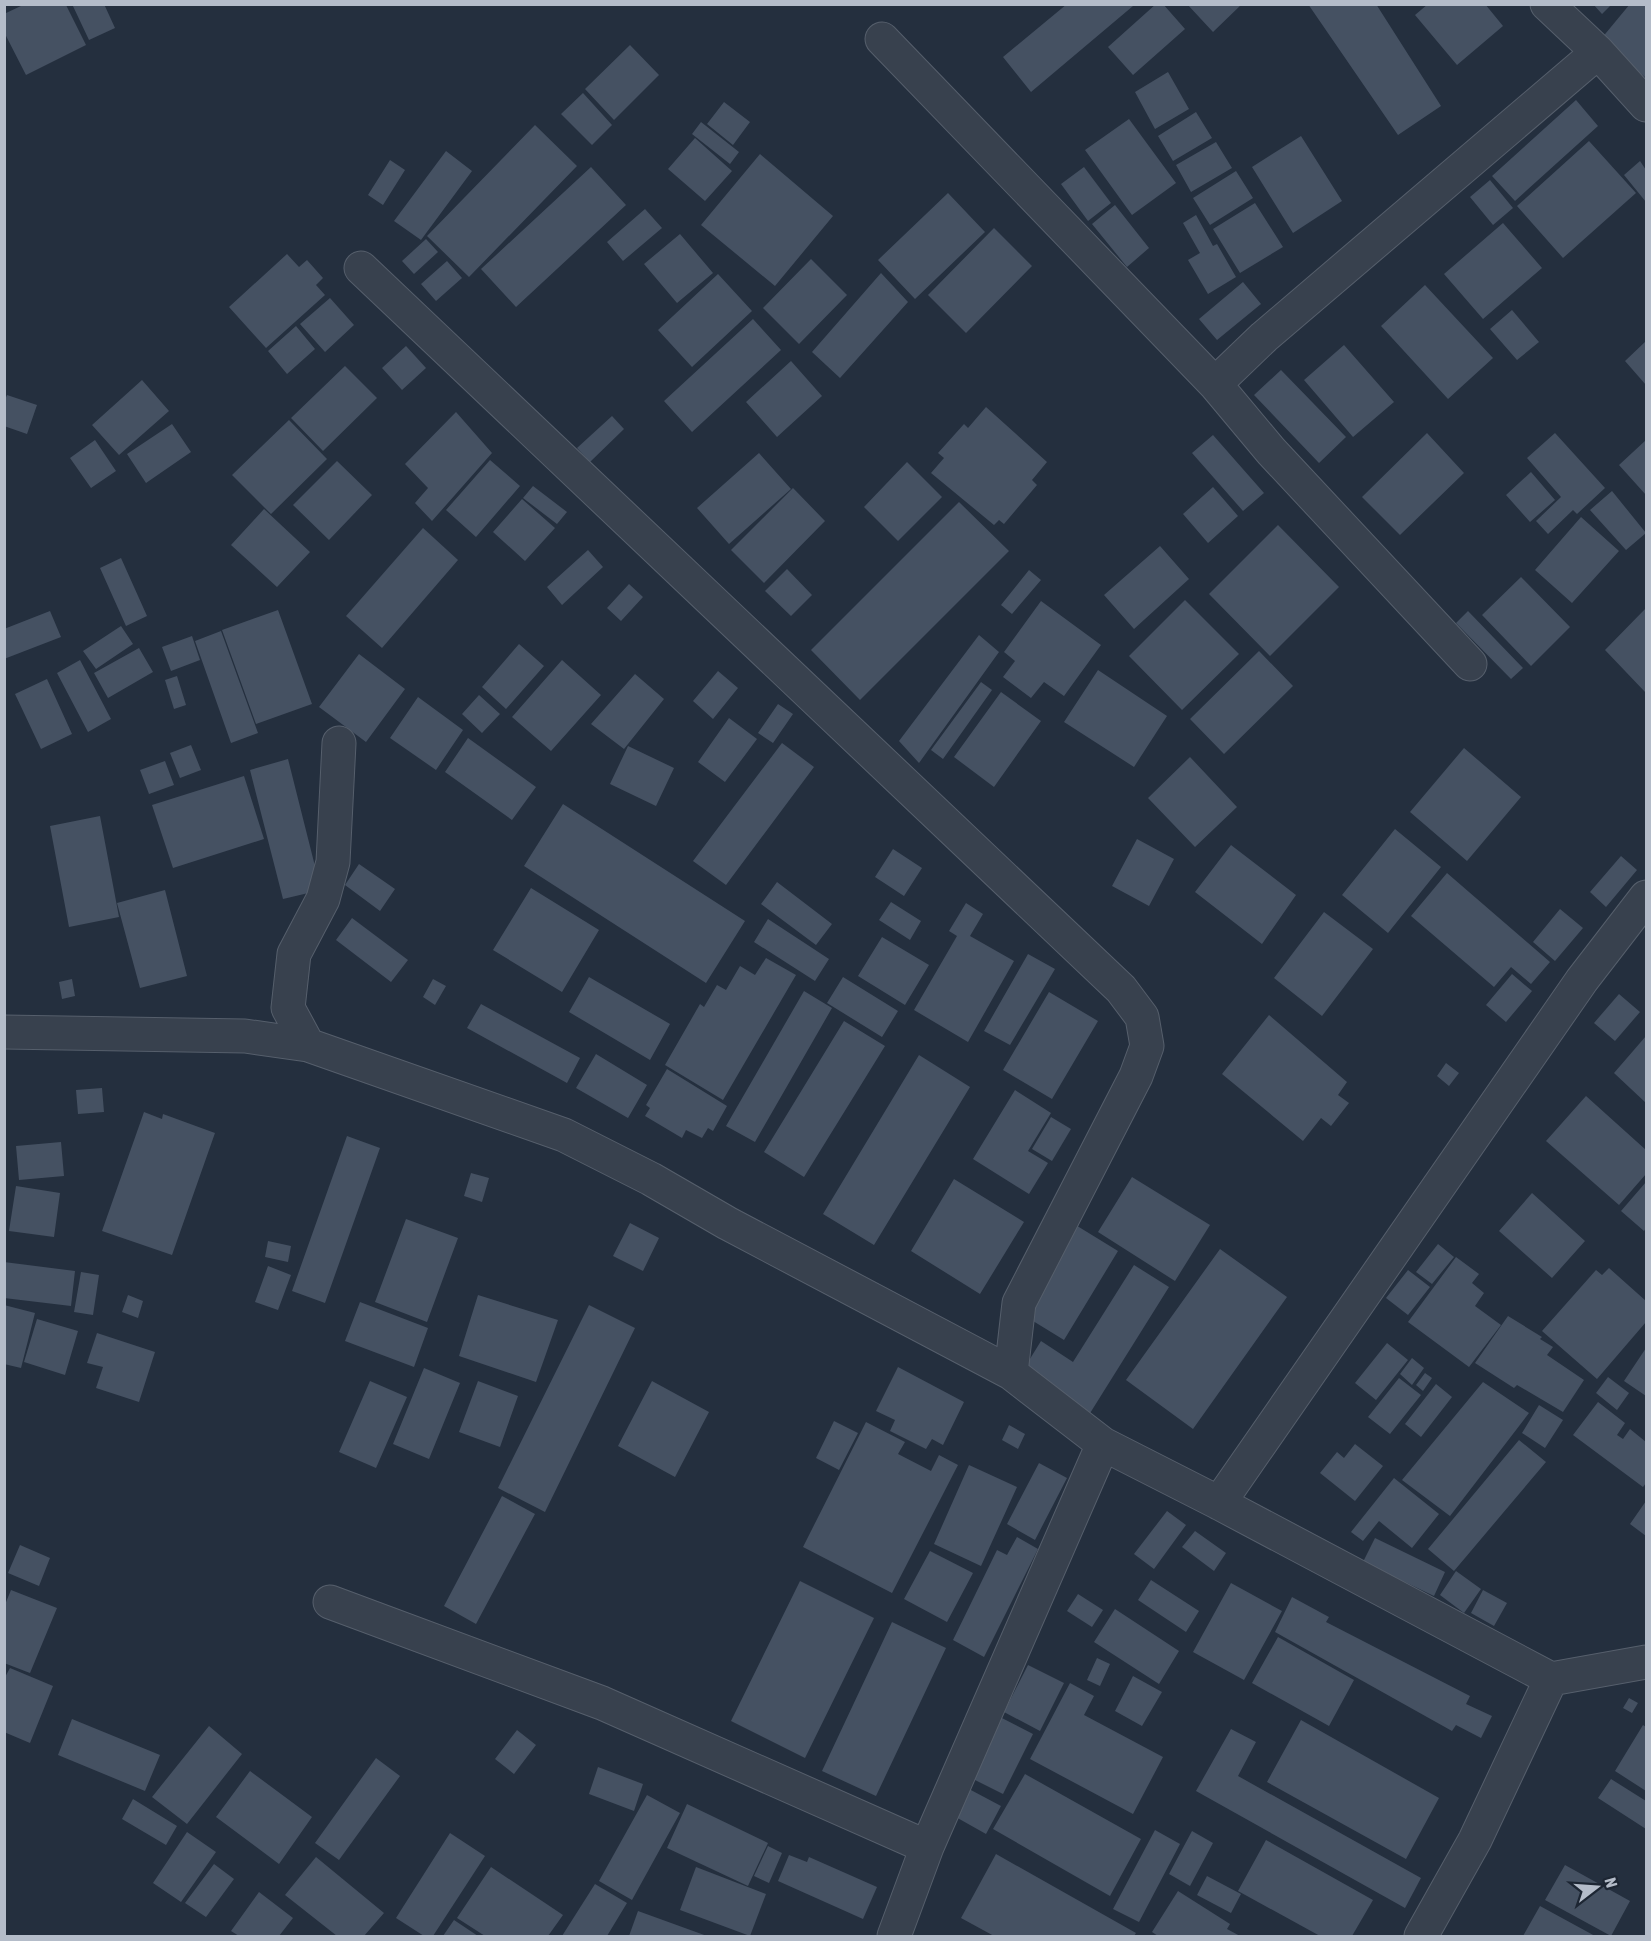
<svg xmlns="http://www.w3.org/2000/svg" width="1651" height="1941" font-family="'Asap Condensed',sans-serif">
<rect width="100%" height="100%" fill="#242f3e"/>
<!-- building -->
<path fill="#455162" d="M72,4H104L115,28L89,40Z
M1067,4H1132L1133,6L1031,92L1003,57Z
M1156,4H1163L1185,29L1133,75L1108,47Z
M1187,4H1242L1213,32Z
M1308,4H1376L1441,106L1398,135Z
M1428,4H1485L1503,26L1457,65L1415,15Z
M1593,4H1612L1602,14Z
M1630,4H1644L1646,7V78L1601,39Z
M23,5H66L86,45L26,75L4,32V14Z
M630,45L659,75L614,120L585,89Z
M1168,72L1189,109L1155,129L1135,92Z
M583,93L612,125L592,145L561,114Z
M1576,100L1598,126L1515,201L1492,176Z
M724,102L750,122L733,145L707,124Z
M1196,112L1212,138L1173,161L1158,136Z
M1129,119L1176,183L1132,215L1085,150Z
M701,122L739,152L730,164L692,134Z
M535,125L577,166L469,277L427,236Z
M1301,136L1342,201L1293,233L1252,167Z
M695,138L732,171L705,201L668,169Z
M1589,141L1636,193L1563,258L1517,206Z
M1216,142L1232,168L1191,192L1176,165Z
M446,151L472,171L421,240L394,221Z
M760,154L833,216L775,286L701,225Z
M390,160L405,170L383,205L368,195Z
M1640,161L1646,170V202L1624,175Z
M591,167L626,205L516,307L481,269Z
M1084,167L1111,203L1088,221L1061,184Z
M1236,171L1253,198L1210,225L1193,198Z
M1490,180L1513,208L1493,225L1470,197Z
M948,193L985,232L915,299L878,260Z
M1255,203L1283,247L1240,273L1213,229Z
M1115,205L1149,248L1127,267L1092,224Z
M645,209L662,228L623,261L607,242Z
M1196,215L1213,246L1217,244L1236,277L1208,294L1188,260L1200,253L1183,223Z
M1503,223L1542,268L1483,319L1444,274Z
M994,228L1032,266L966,333L928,295Z
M680,234L713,273L677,303L644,264Z
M426,239L438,252L414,274L402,261Z
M287,254L299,267L307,260L323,278L316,285L325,295L266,348L229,307Z
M811,259L847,295L799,344L763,308Z
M447,261L462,278L436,301L421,284Z
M881,273L908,302L840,378L812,352Z
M718,274L752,311L692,367L658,330Z
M1243,282L1261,304L1217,340L1199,319Z
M1425,285L1493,358L1448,399L1381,326Z
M330,298L354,325L325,352L300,324Z
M1512,310L1539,342L1517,360L1490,329Z
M753,319L781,350L692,432L664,401Z
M296,326L315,349L287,374L268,351Z
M1646,341V385L1625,361Z
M1344,345L1394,402L1353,437L1304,380Z
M406,346L426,368L402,390L382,368Z
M791,361L822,396L777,437L746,402Z
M345,366L377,398L323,451L291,418Z
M1281,370L1346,437L1319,463L1254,395Z
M142,380L169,411L119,455L92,425Z
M7,395L37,405L27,434L4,426V402Z
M986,407L1047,462L1032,480L1037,485L1004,524L999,520L994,525L931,473L944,458L938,453L964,424L968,428Z
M456,412L492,453L432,521L415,503L428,488L405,464Z
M612,416L624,429L590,462L577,448Z
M289,420L327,459L271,514L232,475Z
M172,424L191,452L146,483L127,454Z
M1427,433L1464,473L1400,535L1362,497Z
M1555,433L1605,488L1577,514L1573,510L1548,534L1536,521L1561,497L1527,458Z
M1213,435L1264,493L1243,511L1192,453Z
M95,440L116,471L91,488L70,458Z
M1646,440V495L1619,465Z
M759,453L791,489L729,544L697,508Z
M490,460L520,486L476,537L446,510Z
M337,461L372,495L329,540L293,505Z
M907,462L942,497L898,541L864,507Z
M1531,472L1555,500L1530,522L1506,495Z
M533,486L567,512L557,524L523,498Z
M1213,487L1238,516L1208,543L1183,514Z
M793,488L825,521L764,583L731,550Z
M1612,491L1646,533L1626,550L1590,510Z
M522,499L555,528L525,561L493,532Z
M959,502L1009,551L860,700L811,650Z
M264,509L310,552L277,587L231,545Z
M1581,517L1619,551L1572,603L1535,570Z
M1278,525L1339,587L1270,656L1209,594Z
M423,528L458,560L382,648L346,616Z
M1160,546L1189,579L1134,629L1104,595Z
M588,550L603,567L562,605L547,587Z
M121,558L147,616L126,626L100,568Z
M787,569L812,595L791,616L765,591Z
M1029,570L1041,580L1012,614L1001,605Z
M1521,577L1570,627L1531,666L1482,615Z
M629,584L643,597L621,621L607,608Z
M1185,600L1239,654L1182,710L1129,656Z
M1041,601L1101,645L1064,696L1044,682L1031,698L1003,677L1015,661L1004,652Z
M1646,608V693L1605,650Z
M278,610L312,704L256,724L222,630Z
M50,611L61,637L4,659V629Z
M1468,611L1523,668L1511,679L1456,623Z
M121,626L133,644L96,669L83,651Z
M221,631L258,733L231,743L195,641Z
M979,635L999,652L919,763L899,741Z
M192,636L200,660L171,671L162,647Z
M519,644L544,666L506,709L482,687Z
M139,648L153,672L108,698L94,673Z
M1259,651L1293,686L1224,754L1190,719Z
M359,654L405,689L366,742L319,707Z
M80,660L111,719L88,732L57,673Z
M562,660L601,695L551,751L512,717Z
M1098,670L1167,716L1134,767L1064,722Z
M718,671L738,688L713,719L693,701Z
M635,674L664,699L624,749L591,724Z
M177,676L186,705L174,709L165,680Z
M47,679L72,734L41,749L15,694Z
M981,682L992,690L943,759L931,750Z
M1001,692L1041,721L994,787L954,757Z
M479,695L500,714L482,733L462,714Z
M418,697L463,730L436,770L390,738Z
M778,704L793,714L773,743L758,733Z
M729,718L757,739L725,782L698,762Z
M468,738L536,787L512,820L445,772Z
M782,743L814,767L726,885L693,861Z
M191,745L201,770L180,778L170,753Z
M628,746L674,768L656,806L610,784Z
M1464,748L1521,797L1467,861L1410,812Z
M1190,757L1237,807L1195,847L1148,798Z
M288,759L321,890L283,899L250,770Z
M165,761L174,785L149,794L140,770Z
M244,776L264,839L173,868L152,805Z
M563,804L745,921L706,983L524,866Z
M100,816L119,917L69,927L50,826Z
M1395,829L1441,867L1388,933L1342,895Z
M1137,839L1174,859L1149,906L1112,886Z
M1231,845L1296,895L1262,944L1195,892Z
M893,849L922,868L904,896L875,877Z
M1621,856L1637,870L1606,907L1590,892Z
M359,864L395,889L380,911L345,885Z
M1447,873L1550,962L1531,984L1511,967L1494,987L1411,916Z
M777,882L832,924L816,945L761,904Z
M531,888L599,930L562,992L493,950Z
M165,890L187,976L140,988L117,903Z
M891,902L921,921L910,940L879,920Z
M966,903L983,914L970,936L1014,961L968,1042L914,1010L957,936L949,931Z
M1560,909L1583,928L1555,961L1533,942Z
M1324,912L1373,949L1322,1016L1274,978Z
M352,918L408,960L391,982L336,940Z
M768,919L829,959L815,981L754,942Z
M882,937L929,965L905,1005L858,976Z
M1028,954L1055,969L1010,1045L984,1031Z
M766,958L796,975L723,1100L665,1065L700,1004L704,1007L717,985L726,990L740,966L755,975Z
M1512,974L1532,991L1506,1022L1486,1005Z
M589,977L670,1024L650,1060L569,1012Z
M843,977L898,1011L882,1037L827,1003Z
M72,979L75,996L62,999L59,982Z
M433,979L446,986L435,1005L423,997Z
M804,991L832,1008L755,1142L726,1126Z
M1049,992L1098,1021L1052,1099L1003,1070Z
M1619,994L1640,1012L1615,1041L1594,1023Z
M481,1004L580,1058L567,1083L467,1028Z
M1269,1015L1347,1082L1338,1095L1349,1103L1331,1126L1321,1118L1303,1141L1222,1074Z
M844,1021L885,1046L804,1177L764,1152Z
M1646,1036V1103L1614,1073Z
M596,1054L647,1085L628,1118L576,1088Z
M919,1055L970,1087L874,1245L823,1214Z
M1446,1063L1459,1073L1449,1086L1437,1076Z
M667,1069L727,1106L713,1131L708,1128L702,1138L686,1130L682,1138L645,1116L650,1108L646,1105Z
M102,1088L104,1112L78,1114L76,1090Z
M1015,1090L1051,1113L1028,1151L1048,1163L1029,1194L973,1159Z
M1586,1096L1646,1150V1174L1619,1205L1546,1141Z
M144,1112L162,1119L163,1114L215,1133L172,1255L102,1231Z
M1051,1117L1071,1129L1052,1161L1032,1149Z
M347,1136L380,1148L325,1303L292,1291Z
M61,1142L64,1176L19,1180L16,1146Z
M471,1173L489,1178L482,1202L464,1196Z
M1132,1177L1210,1225L1175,1281L1098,1232Z
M954,1179L1024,1222L980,1294L911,1251Z
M1646,1182V1228L1644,1231L1621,1211Z
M16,1186L60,1193L54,1237L9,1231Z
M1532,1193L1585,1241L1552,1278L1499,1231Z
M406,1219L458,1238L427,1322L375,1302Z
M630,1223L659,1238L643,1271L613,1256Z
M1074,1224L1118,1251L1064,1340L1020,1313Z
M268,1241L291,1246L288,1262L265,1257Z
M1438,1244L1454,1257L1432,1284L1416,1272Z
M1220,1249L1287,1297L1193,1429L1126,1380Z
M1456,1257L1479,1274L1472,1283L1484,1293L1475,1306L1501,1325L1469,1367L1408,1322Z
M4,1262L75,1271L71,1306L4,1298Z
M1134,1265L1169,1287L1087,1418L1020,1375L1041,1341L1073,1362Z
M268,1266L291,1275L278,1310L255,1302Z
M1609,1268L1646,1301V1322L1597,1379L1542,1331L1596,1270L1602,1275Z
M1408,1270L1430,1287L1408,1315L1386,1298Z
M81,1272L99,1275L93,1315L74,1312Z
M128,1295L143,1301L138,1318L122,1312Z
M478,1295L558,1320L536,1382L459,1356Z
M360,1302L428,1328L414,1367L345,1341Z
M4,1305L35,1313L21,1368L4,1364Z
M589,1305L635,1328L545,1512L498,1488Z
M1508,1316L1542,1337L1540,1339L1553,1347L1547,1355L1584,1380L1563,1412L1517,1385L1514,1388L1475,1363Z
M37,1319L78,1331L65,1375L24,1362Z
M97,1333L155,1352L139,1402L96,1388L103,1367L87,1363Z
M1387,1343L1408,1360L1376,1400L1355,1383Z
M1646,1348V1396L1624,1381Z
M1412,1358L1424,1368L1412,1385L1400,1374Z
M898,1367L964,1402L943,1445L932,1439L926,1449L890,1431L895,1420L876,1411Z
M424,1368L460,1383L429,1459L393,1444Z
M1425,1373L1432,1378L1423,1391L1416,1385Z
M1608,1377L1629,1393L1617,1410L1596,1393Z
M1399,1378L1421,1395L1390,1434L1368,1417Z
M370,1381L407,1397L376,1468L339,1452Z
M478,1381L518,1396L500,1447L459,1432Z
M652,1381L709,1412L675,1477L618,1446Z
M1483,1382L1529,1413L1450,1516L1402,1480Z
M1436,1384L1452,1397L1421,1437L1405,1424Z
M1598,1402L1625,1423L1617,1435L1623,1439L1630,1429L1646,1442V1483L1643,1487L1573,1435Z
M1539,1405L1563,1420L1545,1448L1522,1433Z
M834,1421L858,1433L839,1470L816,1458Z
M866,1422L905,1442L898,1454L931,1471L939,1455L958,1465L892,1593L803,1547Z
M1009,1425L1025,1434L1018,1449L1002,1440Z
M1519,1440L1546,1462L1454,1571L1428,1549Z
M1355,1444L1383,1466L1355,1501L1320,1473L1337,1452L1344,1458Z
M1039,1463L1067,1478L1035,1540L1007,1524Z
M969,1465L1017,1487L981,1566L934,1544Z
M1394,1478L1439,1514L1412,1548L1379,1521L1363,1541L1351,1532Z
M502,1496L535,1514L476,1624L444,1606Z
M1646,1501V1536L1630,1524Z
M1167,1511L1186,1525L1154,1569L1134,1554Z
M1195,1531L1226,1553L1214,1571L1182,1547Z
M1017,1537L1038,1549L984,1657L953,1640L997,1550L1007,1555Z
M1375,1538L1445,1572L1434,1596L1363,1562Z
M20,1545L50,1558L39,1586L8,1573Z
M930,1551L973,1573L947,1622L904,1599Z
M1456,1571L1481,1589L1464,1613L1440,1595Z
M1151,1580L1199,1611L1186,1632L1138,1600Z
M800,1581L874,1618L805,1758L731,1721Z
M1231,1583L1282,1611L1244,1680L1193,1652Z
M11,1590L57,1608L30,1673L4,1663V1607Z
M1483,1590L1507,1603L1494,1626L1471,1613Z
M1078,1594L1103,1610L1092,1627L1067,1611Z
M1292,1597L1329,1617L1326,1622L1470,1696L1466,1704L1492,1716L1481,1738L1456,1725L1452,1731L1275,1632Z
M1115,1609L1179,1651L1159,1684L1094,1642Z
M892,1622L946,1648L876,1796L822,1771Z
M1278,1637L1354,1680L1329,1726L1252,1683Z
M1097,1658L1110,1664L1100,1686L1087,1680Z
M1028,1665L1064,1683L1040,1731L1004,1712Z
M10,1668L53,1686L30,1743L4,1732V1679Z
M1133,1676L1162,1692L1142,1726L1115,1711Z
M1070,1683L1094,1696L1084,1715L1163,1757L1133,1814L1030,1759Z
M1629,1698L1638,1703L1632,1713L1623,1708Z
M998,1716L1033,1734L1003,1794L967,1776Z
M72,1719L160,1755L145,1791L58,1755Z
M1301,1720L1439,1798L1406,1859L1267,1782Z
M1643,1725L1646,1727V1791L1615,1771Z
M209,1726L242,1754L187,1824L152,1797Z
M1231,1729L1256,1742L1238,1776L1421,1878L1405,1908L1196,1791Z
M517,1730L536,1745L514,1774L495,1759Z
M376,1758L400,1776L339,1860L315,1843Z
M598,1767L643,1784L634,1811L589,1794Z
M250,1771L312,1817L279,1864L216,1817Z
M1025,1774L1141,1839L1110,1896L993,1829Z
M1611,1779L1646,1801V1829L1598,1798Z
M969,1789L1001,1806L986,1834L954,1816Z
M647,1795L680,1813L632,1900L599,1881Z
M133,1799L177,1826L166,1845L122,1819Z
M687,1804L768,1843L748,1886L667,1848Z
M1155,1830L1180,1844L1139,1922L1113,1909Z
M1192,1831L1213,1843L1190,1886L1169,1874Z
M187,1832L216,1852L181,1902L153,1883Z
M450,1833L485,1856L433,1936H424L396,1918Z
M1266,1840L1373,1900L1352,1936H1320L1238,1891Z
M768,1846L782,1853L769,1883L754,1876Z
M996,1854L1136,1933L1134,1936H994L961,1918Z
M789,1855L807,1862L809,1857L877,1887L863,1919L778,1881Z
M316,1857L384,1913L364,1936H337L285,1895Z
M214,1864L234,1879L206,1917L185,1903Z
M1565,1865L1630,1901L1611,1936L1545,1900Z
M491,1867L563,1915L548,1936H485L457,1918Z
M696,1867L766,1894L750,1936L680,1910Z
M1207,1876L1241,1894L1231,1913L1197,1895Z
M595,1884L627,1903L607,1936H562Z
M1178,1891L1230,1924L1227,1929L1240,1936H1158L1152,1932Z
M259,1892L293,1918L279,1936H239L231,1931Z
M1540,1906L1595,1936H1523Z
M638,1911L707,1936H629Z
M454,1920L478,1936H443Z"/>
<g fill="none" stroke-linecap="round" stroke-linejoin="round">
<defs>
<path id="minor" d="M1547,4L1598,52L1646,105
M882,39L1215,384
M361,268L1121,989L1142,1017L1147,1046L1136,1076L1019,1303L1011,1373
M1470,664L1271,451L1215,384L1264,337L1598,52
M4,1032L245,1036L308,1045L564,1135L651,1179L727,1223L1011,1373L1103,1444L1219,1503L1551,1679L1646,1662
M308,1045L288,1008L294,954L323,899L333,862L339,743
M1219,1503L1582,980L1646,897
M330,1602L602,1703L927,1847
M894,1936L927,1847L1103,1444
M1421,1936L1475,1840L1551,1679"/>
</defs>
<!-- minor casing -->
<use href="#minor" stroke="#565f6c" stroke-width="35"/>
<!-- minor -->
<use href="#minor" stroke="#38414e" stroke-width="33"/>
</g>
<!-- border -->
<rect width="1651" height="1941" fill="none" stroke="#b4bcc9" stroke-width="12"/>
<!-- north arrow -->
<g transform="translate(1597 1887) rotate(73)" stroke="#1d2633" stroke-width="4.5" paint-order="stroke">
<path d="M0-4.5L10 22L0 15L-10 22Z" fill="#b4bcc9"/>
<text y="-9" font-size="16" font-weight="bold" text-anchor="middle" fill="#b4bcc9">N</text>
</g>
</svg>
